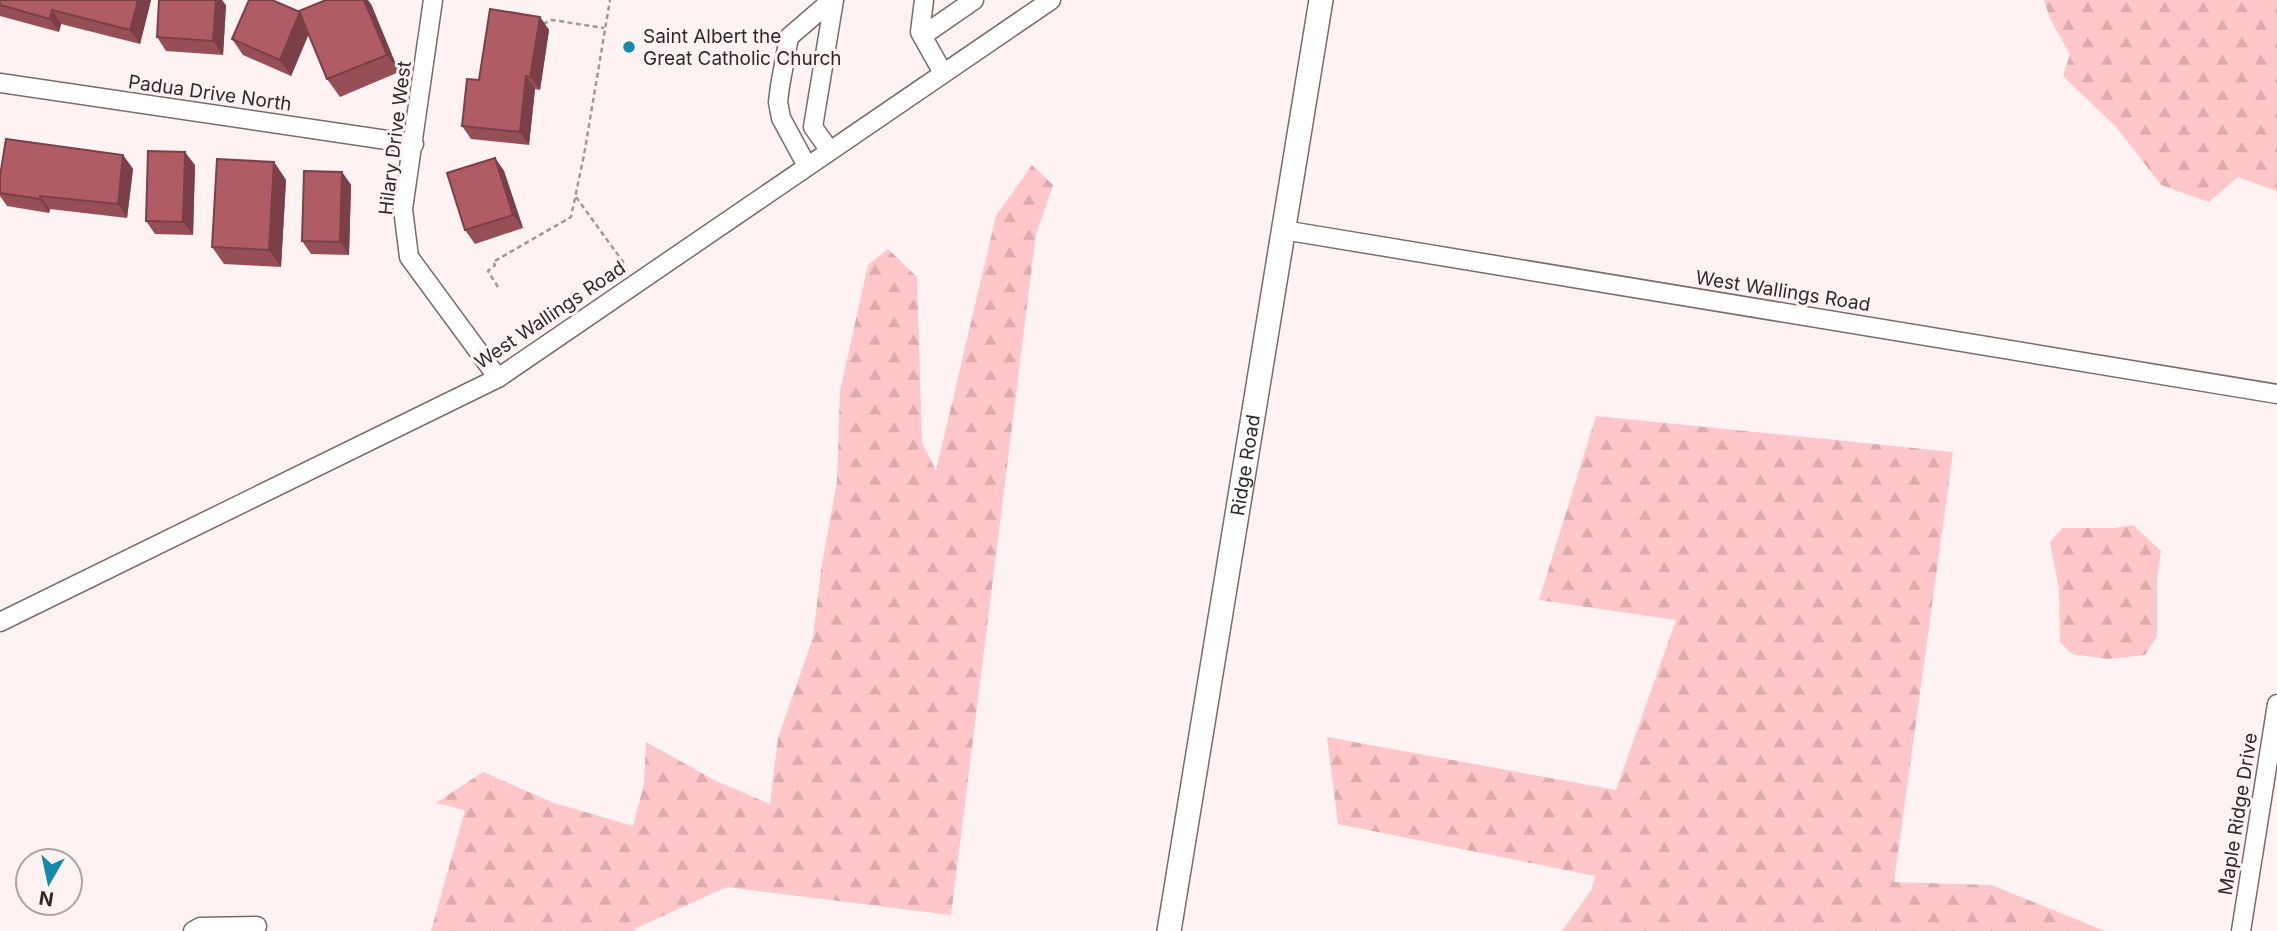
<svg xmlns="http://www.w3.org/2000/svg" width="2277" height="931" font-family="Inter,sans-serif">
<defs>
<pattern id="forest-firs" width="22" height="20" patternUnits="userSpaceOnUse" patternTransform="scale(1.75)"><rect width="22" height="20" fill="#ffc7ca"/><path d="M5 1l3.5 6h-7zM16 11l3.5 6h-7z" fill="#dbabae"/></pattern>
</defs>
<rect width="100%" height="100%" fill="#fff2f2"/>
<!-- forest -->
<path fill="url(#forest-firs)" d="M2044,0H2277V191L2238,177L2209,202L2161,185L2117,128L2063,76L2070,54L2050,19Z
M1032,165L1053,185L1036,234L951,915L727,887L634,929L636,931H431L465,810L436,803L483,772L554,803L633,826L644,784L646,742L714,780L770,804L778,738L813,638L821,569L837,482L840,391L868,265L888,249L917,277L922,443L936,471L996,216Z
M1596,416L1953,452L1894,882L1991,885L2105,931H1562L1592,889L1595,876L1338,824L1327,737L1616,790L1676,620L1539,600Z
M2133,525L2161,551L2157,579V636L2145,655L2108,659L2072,654L2060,642L2059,589L2050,542L2063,528H2115Z"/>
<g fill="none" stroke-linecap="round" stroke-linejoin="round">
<defs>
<path id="minor" d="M433,0L403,209L409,257L498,378
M924,0L920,32L943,73
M922,36L974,0
M0,83L414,144
M830,151L813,127L834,0
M807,166L781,118L778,102L780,86L789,37L832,0
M1283,230L2277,394
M0,622L498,378L1051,0
M193,931L200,927L257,926
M2241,931L2277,704"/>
<g id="major">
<path id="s1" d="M1169,931L1321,0"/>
</g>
</defs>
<!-- minor casing -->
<use href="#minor" stroke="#786b6b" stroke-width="21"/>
<!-- major casing -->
<use href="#major" stroke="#786b6b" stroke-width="26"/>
<!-- path -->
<path stroke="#a29898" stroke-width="2.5" stroke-dasharray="5 3.5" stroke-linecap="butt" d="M543,24L552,20L604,28
M576,197L626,266
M498,287L488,271L495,265L493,262L571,217L584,155L610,0"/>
<!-- minor -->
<use href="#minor" stroke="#fff" stroke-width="18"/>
<!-- major -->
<use href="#major" stroke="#fff" stroke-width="23"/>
</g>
<!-- wall -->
<path fill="#974f57" d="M0,0H151L140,44L61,24L59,32L0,16Z
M371,4L399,72L340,97L327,79L309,34L291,76L243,55L232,39L300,12Z
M226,5L223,55L166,51L157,37Z
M540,17L549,30L540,90L535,89L529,145L471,139L462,126L479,80Z
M123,155L133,169L127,218L50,209L49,213L7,206L0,196V176Z
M495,158L504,171L523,228L475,244L465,230Z
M274,162L286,180L281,267L224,264L212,247Z
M195,165L193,235L155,234L146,221Z
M342,172L351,185L349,255L311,254L302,241Z"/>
<!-- shaded-wall -->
<path fill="#7b4047" d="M138,0H151L140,44L130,30Z
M216,0H222L226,5L223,55L213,41Z
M364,0H368L371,4L399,72L387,55Z
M52,10L61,24L59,32L50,19Z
M300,12L311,28L291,76L280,60Z
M540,17L549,30L540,90L530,77Z
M526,76L535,89L529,145L520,132Z
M185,152L195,165L193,235L183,222Z
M123,155L133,169L127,218L118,204Z
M495,158L504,171L523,228L513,215Z
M274,162L286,180L281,267L269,250Z
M342,172L351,185L349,255L340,242Z
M40,196L50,209L49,213L40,199Z"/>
<!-- building -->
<path fill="#b05c65" stroke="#7b4047" stroke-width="2" d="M0,0H138L130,30L52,10L50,19L0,5Z
M159,0H216L213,41L157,37Z
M249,0H272L300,12L280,60L232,39Z
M326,0H364L387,55L327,79L299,11Z
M490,9L540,17L530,77L526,76L520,132L462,126L467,79L479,80Z
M6,139L123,155L118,204L40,196V199L0,193V176Z
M148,151L185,152L183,222L146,221Z
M495,158L513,215L465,230L447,173Z
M217,159L274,162L269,250L212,247Z
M304,171L342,172L340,242L302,241Z"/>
<!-- markers -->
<circle fill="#148bae" stroke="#fff2f2" stroke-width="2.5" cx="629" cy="47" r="7"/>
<g text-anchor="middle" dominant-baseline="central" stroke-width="6" stroke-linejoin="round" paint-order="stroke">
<!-- poi labels -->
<g font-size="19" fill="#2f2929" stroke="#fff2f2" text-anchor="start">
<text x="643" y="36">Saint Albert the<tspan x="643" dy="22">Great Catholic Church</tspan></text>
</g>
<!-- street labels -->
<g font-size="19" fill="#2f2929" stroke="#fff2f2">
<text transform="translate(210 93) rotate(8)">Padua Drive North</text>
<text transform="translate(395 138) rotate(-83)">Hilary Drive West</text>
<text transform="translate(1783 291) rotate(9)">West Wallings Road</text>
<text transform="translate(550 315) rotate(-34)">West Wallings Road</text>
<text stroke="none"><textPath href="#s1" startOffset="472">Ridge Road</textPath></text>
<text transform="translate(2238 814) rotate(-81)">Maple Ridge Drive</text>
</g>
</g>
<!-- north arrow -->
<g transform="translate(49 882) rotate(189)"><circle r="33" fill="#fff2f2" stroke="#aca2a2" stroke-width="2"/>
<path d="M0-5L12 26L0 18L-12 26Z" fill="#148bae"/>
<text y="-10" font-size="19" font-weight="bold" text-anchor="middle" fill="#2f2929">N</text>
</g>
</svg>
